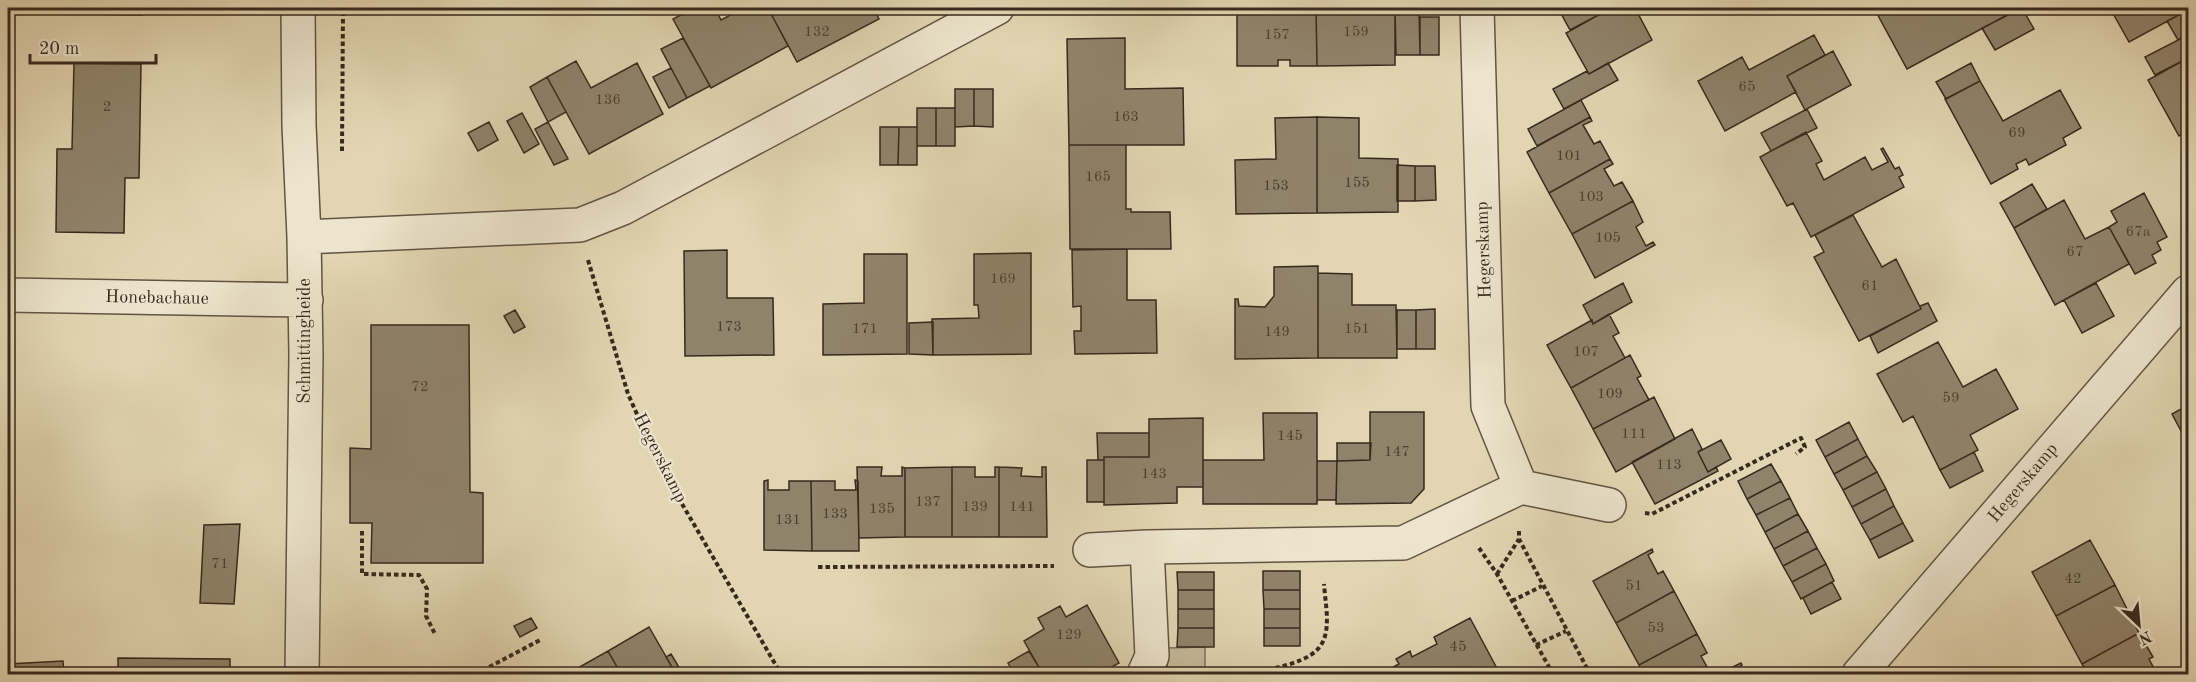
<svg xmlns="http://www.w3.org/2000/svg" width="2196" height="682" font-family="'Old Standard TT',serif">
<rect width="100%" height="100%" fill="#e2d6b2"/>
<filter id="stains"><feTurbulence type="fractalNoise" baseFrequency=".00333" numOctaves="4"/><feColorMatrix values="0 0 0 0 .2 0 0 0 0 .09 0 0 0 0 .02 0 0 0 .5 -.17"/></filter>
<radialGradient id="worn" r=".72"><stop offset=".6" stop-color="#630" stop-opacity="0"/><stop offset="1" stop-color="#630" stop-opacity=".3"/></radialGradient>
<!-- green -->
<path fill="#c5b999" stroke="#7e715c" stroke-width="1.5" d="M1205,647V674H1162L1167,668L1168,648Z"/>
<!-- building -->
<path fill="#90836b" stroke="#38291e" stroke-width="1.5" d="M76,8H142V15L76,14Z
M694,8H715L721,20L744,8H768L788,46L711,88L673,19Z
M768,8H873L879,19L797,62Z
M1275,8H1316L1317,66H1290V60H1278V66H1237V9Z
M1316,8H1395V65L1317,66Z
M1395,8H1419L1420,55H1396Z
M1558,8H1612L1570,30Z
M1611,8H1635L1652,40L1589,74L1566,33Z
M1874,8H2020L1907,69Z
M2022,8L2034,29L1995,50L1982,28Z
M2110,8H2188V10L2129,42Z
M2188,10V34L2178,40L2167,21Z
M1420,17H1439V55H1420Z
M1814,35L1825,55L1787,76L1796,92L1725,131L1698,81L1742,57L1749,70Z
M683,38L710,86L687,98L661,49Z
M1125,38V89L1183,88L1184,145H1069L1067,39Z
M2182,38L2188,49V58L2155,75L2145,57Z
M1833,51L1851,85L1805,110L1787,76Z
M2188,58V131L2179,136L2148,80Z
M576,61L591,88L637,63L663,114L589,154L547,77Z
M74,63L141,64L139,178H125L124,233L56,232L57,149H72Z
M1608,63L1618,80L1564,109L1553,89L1587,71L1589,74Z
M1971,63L1980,81L1946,99L1936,82Z
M671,68L687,98L669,108L653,77Z
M547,77L566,112L548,122L530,87Z
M1980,81L2003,121L2060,90L2081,128L2063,138L2066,145L2029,165L2026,159L2016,164L2018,169L1991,184L1945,99Z
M955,89H974V126L955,127Z
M974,89H993V127L974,126Z
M1581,100L1590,117L1537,146L1528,129Z
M917,108H936V146H917Z
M936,108H955V146H936Z
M1807,109L1817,128L1771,151L1761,133Z
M522,113L539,144L524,153L507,121Z
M1317,117L1359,118V158L1398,159V212L1317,213Z
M1317,117V213L1236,214L1235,160L1276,159L1275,118Z
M1590,117L1592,121L1583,125L1594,144L1600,141L1610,159L1549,193L1527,152Z
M489,122L498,140L478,151L468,133Z
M548,122L568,159L554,165L535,129Z
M880,127H899L898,165H880Z
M899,127H917V165H898Z
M1806,132L1822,161L1816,164L1824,180L1865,157L1872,170L1888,162L1881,149L1883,148L1895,169L1899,167L1903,175L1899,177L1904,187L1811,237L1793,203L1787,206L1760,157Z
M1069,145H1126V209H1131V212H1170L1171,249H1070Z
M1610,159L1613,164L1604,169L1614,186L1622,182L1633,201L1572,234L1549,193Z
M1397,165L1415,166V201H1397Z
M1415,166H1435L1436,200L1415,201Z
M2032,184L2047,209L2014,228L2000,203Z
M2144,193L2167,237L2157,242L2161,250L2152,255L2156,263L2135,274L2109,227L2117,222L2111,211Z
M2064,200L2085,239L2109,227L2129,264L2055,305L2014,228Z
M1633,201L1643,222L1636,227L1646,246L1653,242L1655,245L1595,278L1572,234Z
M1853,215L1882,267L1896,259L1921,309L1859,341L1814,257L1824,252L1815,235Z
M1127,249V300H1156L1157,353L1075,354L1074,331H1081V306L1073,307L1072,250Z
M727,250V298H773L774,355L685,356L684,251Z
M1031,253V354L933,355L932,319L979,318L978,305H974V254Z
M864,254H907V354L823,355V304L864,303Z
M1318,266V358L1235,359V299H1238L1239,306L1265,307L1274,296V267Z
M1318,273L1352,274V305H1396L1397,358H1318Z
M1623,283L1632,302L1593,324L1583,305Z
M2096,283L2114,316L2082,333L2064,300Z
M1928,303L1937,321L1878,353L1870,336L1921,309L1920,306Z
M1435,309V349H1416V310Z
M515,310L525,327L514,333L504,316Z
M1397,310H1416V349H1397Z
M1609,314L1619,333L1613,336L1625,358L1571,388L1547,345L1592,320L1593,324Z
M933,322V355L909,354V323Z
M371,325H469L470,492L483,493V563H371L372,523H350V448L371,449Z
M1938,342L1963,387L1996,369L2018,409L1970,435L1978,450L1940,470L1913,416L1903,422L1877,374Z
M1630,355L1641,376L1637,378L1649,400L1593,429L1571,388Z
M1654,397L1675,439L1616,472L1593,429Z
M2188,405V444L2172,414Z
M1370,412H1424V489L1411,503L1336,504L1337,461L1370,460Z
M1263,413H1317V504H1203V460H1264Z
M1203,418V487H1177V503L1104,505V457H1149V419Z
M1849,422L1858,439L1825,457L1816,440Z
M1692,429L1702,449L1698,452L1708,472L1716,467L1718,471L1655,504L1632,462Z
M1097,433H1149V457H1104V460H1098Z
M1858,439L1867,456L1834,474L1825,457Z
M1721,440L1731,459L1708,472L1698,452Z
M1337,443H1371L1370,460L1337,461Z
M1974,452L1983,471L1950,488L1940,470Z
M1867,456L1877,472L1843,490L1834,474Z
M1087,460H1104V502H1087Z
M1317,461H1337L1336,500H1317Z
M1771,464L1781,481L1747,499L1738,481Z
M857,467H882L881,476H902V467L905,468V537L859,538Z
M952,467V537H905V468Z
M952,467H975V477H995V467H999V537H952Z
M999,467L1022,468L1021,476L1042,477V467H1046L1047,537H999Z
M1877,472L1886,489L1852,507L1843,490Z
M768,480V490H789V481H811L812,551L764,550V481Z
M855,480L858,481L859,551H812L811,481H835V490H856Z
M1781,481L1790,498L1756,515L1747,499Z
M1886,489L1894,506L1861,524L1852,507Z
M1790,498L1798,514L1765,532L1756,515Z
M1894,506L1903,523L1870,540L1861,524Z
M1798,514L1808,531L1774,549L1765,532Z
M1903,523L1913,541L1879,558L1870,540Z
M240,524L234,604L200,603L204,525Z
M1808,531L1817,548L1783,566L1774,549Z
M2090,540L2115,585L2056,616L2032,572Z
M1817,548L1826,564L1792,582L1783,566Z
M1652,549L1653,552L1648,555L1658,574L1663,571L1674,591L1616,623L1593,581Z
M1826,564L1834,581L1801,599L1792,582Z
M1263,571H1300V590H1263Z
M1177,572H1214V590H1178Z
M1832,582L1841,599L1811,614L1803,598Z
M2115,585L2139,633L2082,664L2056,616Z
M1178,590H1214V609H1178Z
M1263,590H1300V609H1264Z
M1674,591L1697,634L1639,665L1616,623Z
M1087,605L1119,663L1099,674H1043L1024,641L1044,629L1038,618L1060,606L1066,617Z
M1178,609H1214V628H1178Z
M1264,609H1300V628H1264Z
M531,618L537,628L520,637L514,626Z
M1470,618L1500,674H1380L1399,664L1396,659L1410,651L1412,657L1437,644L1434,637Z
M649,627L676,674H621L608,651Z
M1178,628H1214V647H1177Z
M1264,628H1300V646H1264Z
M2139,633L2153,657L2149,659L2157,674H2088L2082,664Z
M1697,634L1707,653L1701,656L1711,674H1644L1639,665Z
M608,651L621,674H567Z
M1029,651L1043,674H1014L1008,663Z
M671,654L683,674H676L666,657Z
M118,658L230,659V674H118Z
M63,661L64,674H8V664Z
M1741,663L1742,665L1738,668L1741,674H1718Z"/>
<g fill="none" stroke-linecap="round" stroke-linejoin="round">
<defs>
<path id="minor" d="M298,8L299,125L304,237L306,354L302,674
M1477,8L1488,406L1521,487
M304,237L580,225L623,208L997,8
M8,295L306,300
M1521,487L1609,505
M1090,550L1147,547
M1144,674L1152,656L1147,547L1403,543L1521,487
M1859,674L2188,292"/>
</defs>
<!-- minor casing -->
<use href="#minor" stroke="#625443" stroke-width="36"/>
<!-- path -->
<path stroke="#38291e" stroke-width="4" stroke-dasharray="4.5 3" stroke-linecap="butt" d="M342,151L343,8
M588,260L628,394L660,466L781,674
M1645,513L1652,514L1801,438L1805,447L1796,454
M362,531V574L419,575L427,589L426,616L435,634
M1519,531V539L1590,674
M1479,548L1497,574L1553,674
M818,567L1054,566
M1497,574L1519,539
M1512,601L1542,586
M1536,645L1566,631
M476,674L542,639
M1246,674C1269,668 1315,665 1324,639C1330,624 1325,600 1324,584"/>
<!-- minor -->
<use href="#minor" stroke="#ece4cd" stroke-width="33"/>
</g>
<g text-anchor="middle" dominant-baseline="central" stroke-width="4.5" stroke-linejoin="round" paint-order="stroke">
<!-- number labels -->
<g font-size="15" fill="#4e4031">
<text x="817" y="32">132</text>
<text x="1356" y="32">159</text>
<text x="1277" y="35">157</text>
<text x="1747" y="87">65</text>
<text x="608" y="100">136</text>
<text x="107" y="107">2</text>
<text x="1126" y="117">163</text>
<text x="2017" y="133">69</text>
<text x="1569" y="156">101</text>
<text x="1098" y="177">165</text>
<text x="1357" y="183">155</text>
<text x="1276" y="186">153</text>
<text x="1591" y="197">103</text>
<text x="2138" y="232">67a</text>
<text x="1608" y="238">105</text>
<text x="2075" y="252">67</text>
<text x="1003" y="279">169</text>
<text x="1870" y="286">61</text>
<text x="729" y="327">173</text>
<text x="865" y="329">171</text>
<text x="1357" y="329">151</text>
<text x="1277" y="332">149</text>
<text x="1586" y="352">107</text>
<text x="420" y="387">72</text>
<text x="1610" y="394">109</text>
<text x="1951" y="398">59</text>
<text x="1634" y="434">111</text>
<text x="1290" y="436">145</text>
<text x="1397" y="452">147</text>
<text x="1669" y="465">113</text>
<text x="1154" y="474">143</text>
<text x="928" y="502">137</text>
<text x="975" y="507">139</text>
<text x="1022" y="507">141</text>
<text x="882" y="509">135</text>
<text x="835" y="514">133</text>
<text x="788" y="520">131</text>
<text x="220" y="564">71</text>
<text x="2073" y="579">42</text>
<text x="1634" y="586">51</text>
<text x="1656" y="628">53</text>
<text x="1069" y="635">129</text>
<text x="1458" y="647">45</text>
</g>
<!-- street labels -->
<g font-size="18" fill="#38291e" stroke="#ece4cd">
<text transform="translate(1484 250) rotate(-92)">Hegerskamp</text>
<text transform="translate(157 298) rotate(1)">Honebachaue</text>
<text transform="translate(305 341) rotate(-90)">Schmittingheide</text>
<text transform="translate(660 458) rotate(63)">Hegerskamp</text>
<text transform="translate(2023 483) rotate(-50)">Hegerskamp</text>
</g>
</g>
<!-- margin -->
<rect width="2196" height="682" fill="none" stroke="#e2d6b2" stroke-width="30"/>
<rect x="9" y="9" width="2178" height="664" fill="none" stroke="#38291e" stroke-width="3"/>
<rect x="15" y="15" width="2166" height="652" fill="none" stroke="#38291e" stroke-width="1.5"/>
<!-- north arrow -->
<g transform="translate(2139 625) rotate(154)" stroke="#ece4cd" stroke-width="4.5" paint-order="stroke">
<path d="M0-4.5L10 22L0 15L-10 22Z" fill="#38291e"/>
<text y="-9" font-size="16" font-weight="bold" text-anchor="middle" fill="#38291e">N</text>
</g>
<!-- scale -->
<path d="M30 54v9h126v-9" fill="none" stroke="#38291e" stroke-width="3"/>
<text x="39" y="54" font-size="18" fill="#38291e" stroke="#ece4cd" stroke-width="4.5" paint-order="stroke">20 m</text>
<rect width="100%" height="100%" filter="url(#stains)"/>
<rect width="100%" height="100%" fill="url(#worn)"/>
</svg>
